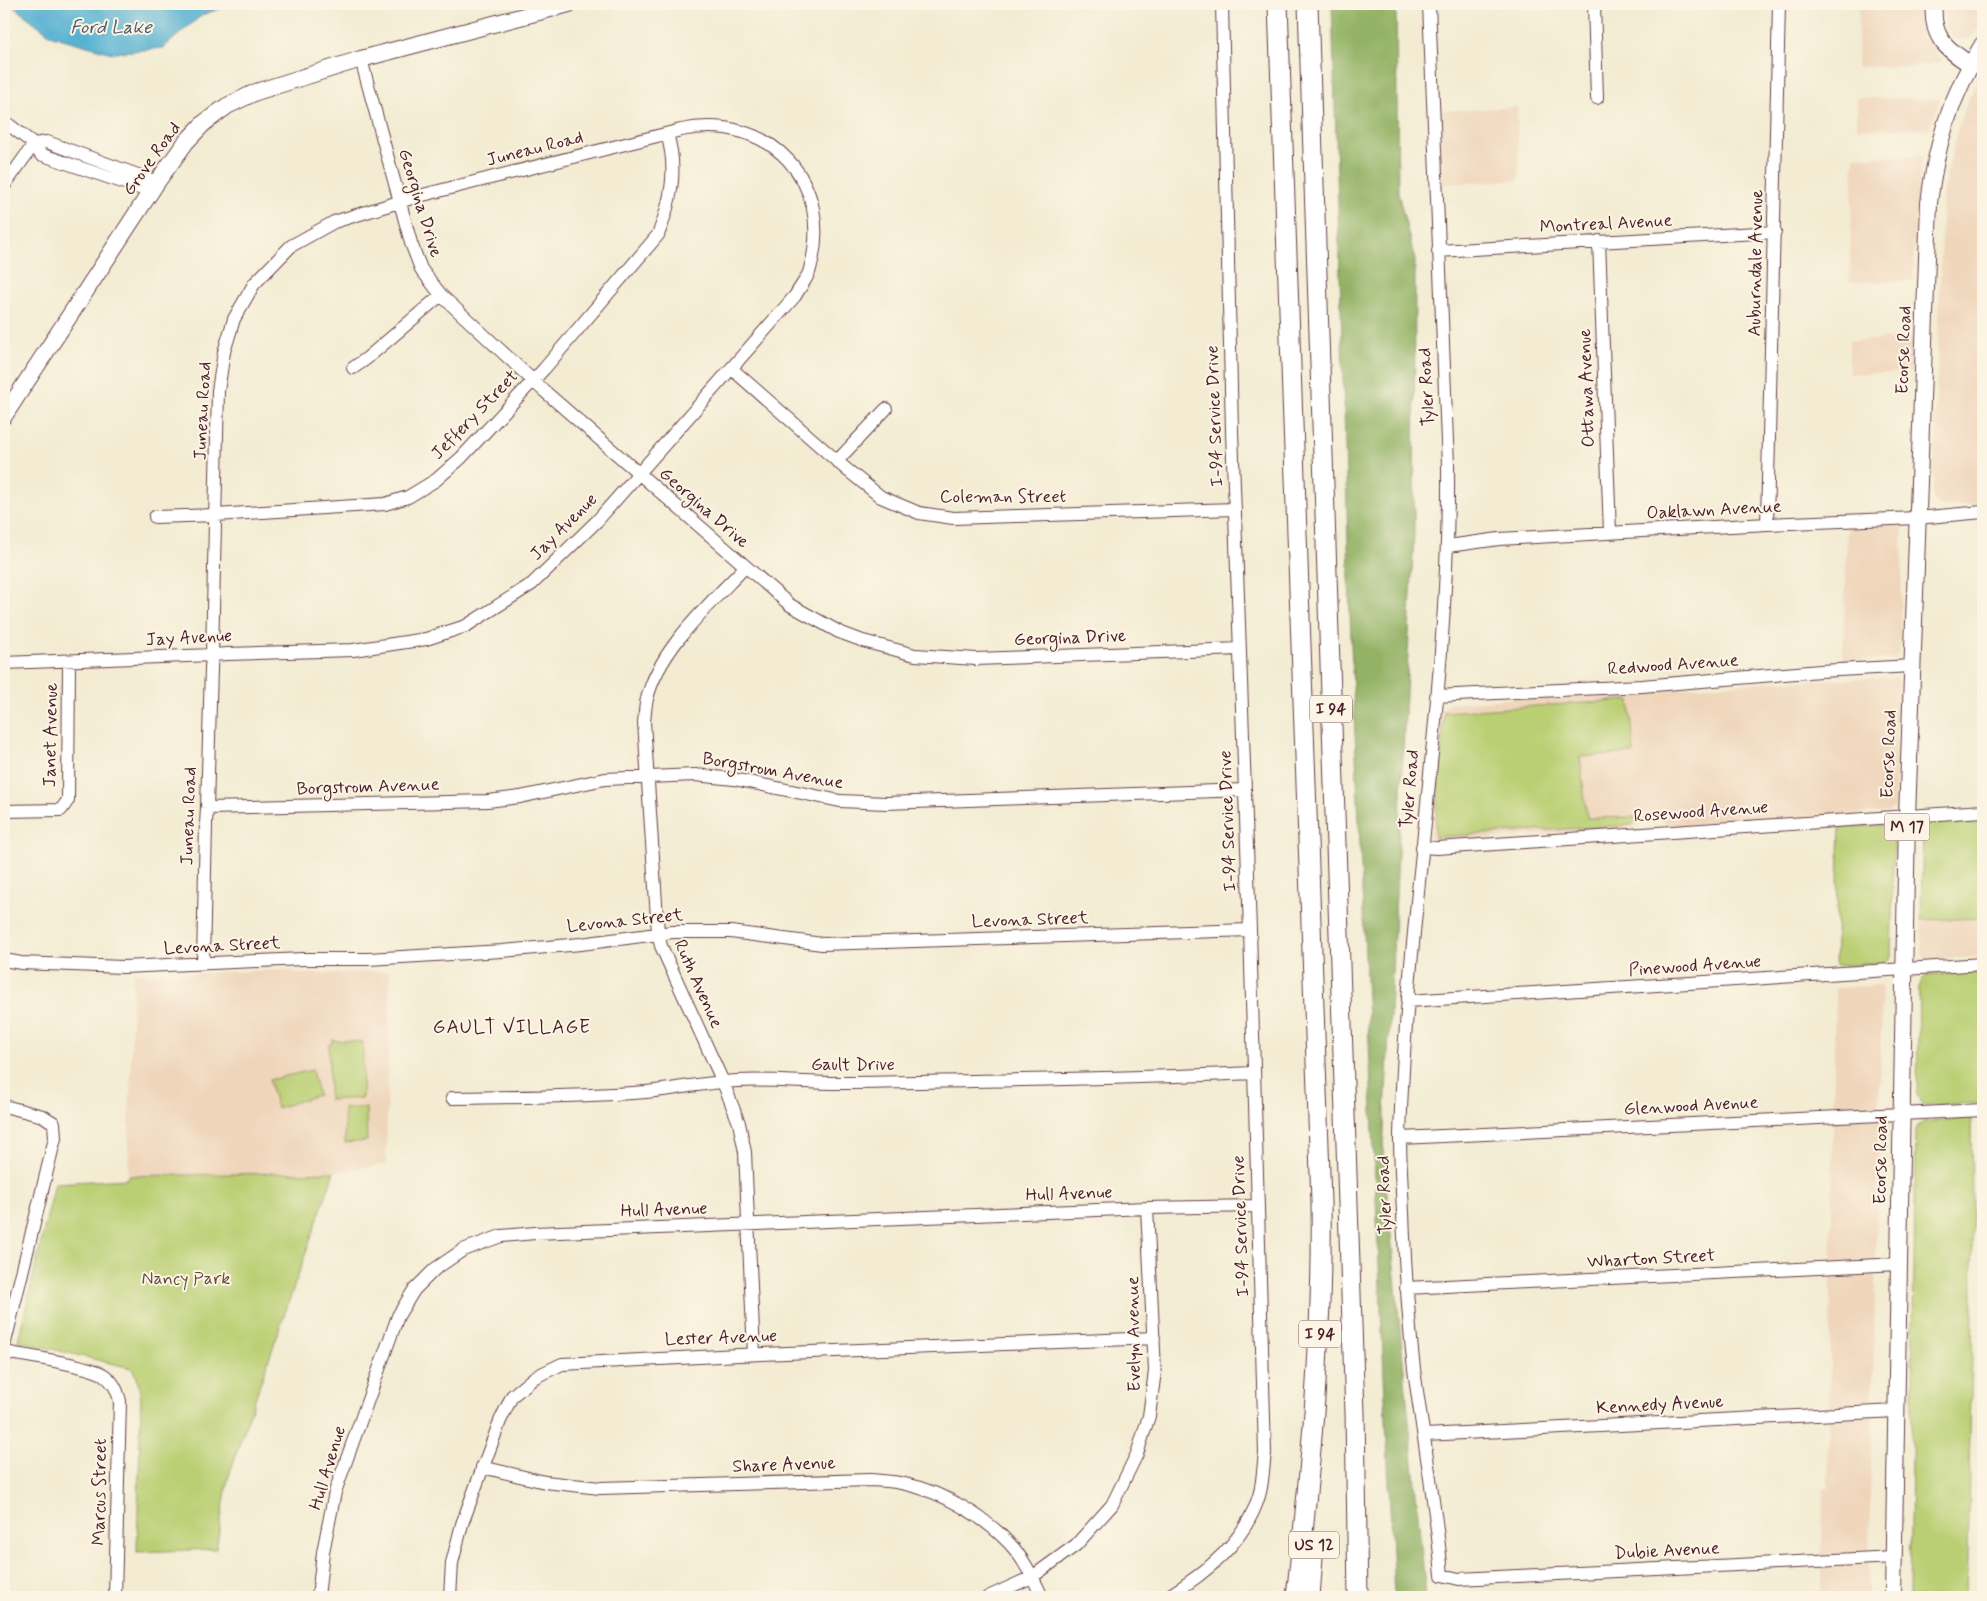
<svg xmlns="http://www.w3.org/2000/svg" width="1987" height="1601" font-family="Mynerve,sans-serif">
<rect width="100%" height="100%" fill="#fcf5e5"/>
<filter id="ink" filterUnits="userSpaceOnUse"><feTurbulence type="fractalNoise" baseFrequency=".02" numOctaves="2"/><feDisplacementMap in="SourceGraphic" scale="10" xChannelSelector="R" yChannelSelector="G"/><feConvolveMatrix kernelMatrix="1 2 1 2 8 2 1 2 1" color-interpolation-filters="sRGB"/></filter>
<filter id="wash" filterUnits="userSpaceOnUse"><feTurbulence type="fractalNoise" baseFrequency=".0096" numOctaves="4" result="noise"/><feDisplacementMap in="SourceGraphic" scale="20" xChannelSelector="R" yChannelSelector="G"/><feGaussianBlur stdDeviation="1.12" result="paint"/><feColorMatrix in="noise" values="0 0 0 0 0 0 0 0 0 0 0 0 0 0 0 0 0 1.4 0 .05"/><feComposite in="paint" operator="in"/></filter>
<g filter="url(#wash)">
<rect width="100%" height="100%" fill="#f3ecd3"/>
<!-- built -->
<path fill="#efd6bb" d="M1859,4H1923L1924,14L1931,45L1935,53L1943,61L1924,66L1857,67Z
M1944,4H1983V23L1970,38L1954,39L1950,35L1945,26Z
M1983,71V504L1942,506L1934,500L1933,496L1943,189L1958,127L1968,100Z
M1857,98L1940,99L1929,129L1857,128Z
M1517,107L1519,180L1442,184L1439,111Z
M1922,156L1915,225L1913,281L1849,282L1854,157Z
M1912,338L1911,372L1849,374V341Z
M1847,522L1901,524L1903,528L1900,645L1898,654L1894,659L1843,662Z
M1897,678L1899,683L1895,804L1893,808L1887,812L1675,826L1665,823L1656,814L1646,813L1644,819L1639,826L1632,828L1435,842L1431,840L1430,831L1440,711L1448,704L1552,695L1659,691L1665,689L1776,681Z
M1983,918V957L1929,959L1925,958L1922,954L1921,920Z
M284,970L305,974L390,971L386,1164L334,1172L128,1176L133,973L173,974Z
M1882,985L1868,1597H1821L1823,1488L1828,1487L1835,988Z"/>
<!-- green -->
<path fill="#bacf73" stroke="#82774f" d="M1630,700L1634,753L1580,757L1587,818L1638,817L1632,825L1435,837L1444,712Z
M1983,819V918L1921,920L1923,828L1929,822Z
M1887,825L1894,834L1891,957L1883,963L1835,966L1840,827Z
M1983,972V1103L1924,1105L1921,1103L1917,1095L1919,988C1921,982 1922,977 1929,975Z
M332,1040L363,1042L362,1098L329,1100V1044H332Z
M312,1070L318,1095L277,1108L269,1080Z
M344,1108H366L367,1141L345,1143Z
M1971,1118L1973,1309L1966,1597H1909L1916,1130L1918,1126L1923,1122Z
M334,1172L240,1442L228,1479L216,1549L137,1552L141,1398L137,1377L131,1368L18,1341L55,1183L127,1179L128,1176Z"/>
<!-- forest -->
<path fill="#93b265" stroke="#6e6848" d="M1332,4H1396L1398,193L1415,260L1414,534L1383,1153L1426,1597H1394L1351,644Z"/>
<!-- water -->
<path fill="#53b0d1" stroke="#4e687e" d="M10,4H234L202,15L163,48L112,53L52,36Z"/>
</g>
<g filter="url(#ink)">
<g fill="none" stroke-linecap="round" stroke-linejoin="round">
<defs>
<path id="minor" d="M1429,4L1448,465C1450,689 1407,911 1400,1135C1400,1161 1402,1187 1403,1213C1405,1265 1408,1317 1414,1369C1423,1438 1436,1506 1442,1575L1459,1579L1894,1557
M1594,4L1597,98
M361,59L411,243L421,269L441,295L542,389L790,605L839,632L863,641L915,655L976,659L1240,649
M4,121L34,144L40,154L151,192
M34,144L47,142L157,182
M4,186L34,144
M1599,241L1610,533
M1438,251L1775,232
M353,368L366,359L441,295
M732,369L846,469L881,497L919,513L953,518L1235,509
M837,461L886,409
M155,517L216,515L385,504L408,497L436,480L461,458L544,369L658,235C671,202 678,169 667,134
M1767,524L1779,4
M1448,546L1499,539L1767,524L1917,518L1983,512
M745,567C710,604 659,649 647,699C645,706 645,714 644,722L658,933L661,946L723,1082L739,1123L745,1152L754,1354
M4,663L212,655L227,654L353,650L426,639L466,626L532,584L597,521L795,296C800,287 808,278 810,269C835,181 769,112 681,130L415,197L334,222L291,246L254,284L234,319L224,352L218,391L212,655L211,668L207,808L206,824L203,963
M1436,696L1642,686L1820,671L1912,666
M207,808L488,801L520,797L605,779L695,775L734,779L840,801L886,803L1244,790
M4,811L61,810L68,800L69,662
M1422,847L1437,848L1983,811
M4,960L21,963L123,967L303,959H368L502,951L581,944L672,932H731L822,944L1250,930
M1408,1001L1983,964
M452,1098C517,1097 581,1097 646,1092C676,1089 707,1082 738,1081C775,1079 813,1084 850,1083C985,1081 1119,1079 1254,1073
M4,1106L43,1116L54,1123L55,1138L4,1346
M1400,1138L1983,1110
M1406,1288L1899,1264
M4,1352C25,1356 89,1365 104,1375C114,1382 117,1390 120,1401L115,1597
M1425,1435L1896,1411
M482,1467L545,1482L600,1488L870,1480C882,1481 894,1481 905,1484C943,1492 984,1516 1010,1544C1024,1559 1034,1579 1042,1597
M318,1597L323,1552L335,1492L398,1316L414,1290L435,1269L463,1250L501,1236L535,1233L1147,1208L1257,1206
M450,1597L452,1563L462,1524L500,1421L512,1396L535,1377L562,1364L739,1355L1154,1338
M988,1597L1032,1577L1076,1545L1112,1505L1137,1454L1149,1416L1155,1371L1147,1208
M1167,1597C1206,1573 1245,1542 1259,1496C1263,1483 1263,1467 1265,1453L1250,930L1232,431L1222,4"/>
<path id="major" d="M1934,4C1931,37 1945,48 1971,65
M4,416L157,182L186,142L204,123L227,106L256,92L361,59L569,4
M1893,1597L1907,817L1929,203C1936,144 1951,95 1983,44"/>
<path id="highway" d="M1278,4L1321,1202C1323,1336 1311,1464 1296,1597
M1308,4L1355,1414L1358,1597
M1310,1597L1313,1557"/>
</defs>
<!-- minor casing -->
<use href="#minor" stroke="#633e44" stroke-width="14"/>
<!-- major casing -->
<use href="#major" stroke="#633e44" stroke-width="18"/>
<!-- highway casing -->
<use href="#highway" stroke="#633e44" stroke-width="21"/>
<!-- minor -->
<use href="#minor" stroke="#fff" stroke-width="12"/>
<!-- major -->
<use href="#major" stroke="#fff" stroke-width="16"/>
<!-- highway -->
<use href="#highway" stroke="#fff" stroke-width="19"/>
</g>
</g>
<g text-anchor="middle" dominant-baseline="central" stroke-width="4" stroke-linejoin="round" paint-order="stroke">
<!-- shield labels -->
<g fill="#fcf5e5" stroke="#7f5f63" stroke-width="1">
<rect x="1310" y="695.5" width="42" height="27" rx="4"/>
<rect x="1884.5" y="813.5" width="45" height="27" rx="4"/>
<rect x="1299" y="1320.5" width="42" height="27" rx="4"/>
<rect x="1289" y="1531.5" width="50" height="27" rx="4"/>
</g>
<g font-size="16" font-weight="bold" fill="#4a1f2b">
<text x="1331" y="709">I 94</text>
<text x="1907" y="827">M 17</text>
<text x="1320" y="1334">I 94</text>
<text x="1314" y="1545">US 12</text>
</g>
<!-- street labels -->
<g font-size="18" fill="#4a1f2b" stroke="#fcf5e5">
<text transform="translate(535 149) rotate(-14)">Juneau Road</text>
<text transform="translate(152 159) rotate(-54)">Grove Road</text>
<text transform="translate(420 203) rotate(73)">Georgina Drive</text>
<text transform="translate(1606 224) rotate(-3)">Montreal Avenue</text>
<text transform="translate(1756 263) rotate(-89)">Auburndale Avenue</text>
<text transform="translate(1904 350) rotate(-88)">Ecorse Road</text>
<text transform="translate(1427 387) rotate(-93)">Tyler Road</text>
<text transform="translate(1587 388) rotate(-92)">Ottawa Avenue</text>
<text transform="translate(203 411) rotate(-87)">Juneau Road</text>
<text transform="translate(475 415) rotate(-46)">Jeffery Street</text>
<text transform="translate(1215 416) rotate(-92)">I-94 Service Drive</text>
<text x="1003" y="497">Coleman Street</text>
<text transform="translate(704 508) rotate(41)">Georgina Drive</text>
<text transform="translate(1714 510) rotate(-3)">Oaklawn Avenue</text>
<text transform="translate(564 527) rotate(-45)">Jay Avenue</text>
<text transform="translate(189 638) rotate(-3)">Jay Avenue</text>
<text transform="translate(1070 638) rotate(-2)">Georgina Drive</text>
<text transform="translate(1673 665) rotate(-4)">Redwood Avenue</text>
<text transform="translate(51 735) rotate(-89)">Janet Avenue</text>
<text transform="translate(1889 754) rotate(-88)">Ecorse Road</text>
<text transform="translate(773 771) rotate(10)">Borgstrom Avenue</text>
<text transform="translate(368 787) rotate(-2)">Borgstrom Avenue</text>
<text transform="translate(1410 789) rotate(-85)">Tyler Road</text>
<text transform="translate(1701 812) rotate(-4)">Rosewood Avenue</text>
<text transform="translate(189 816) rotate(-88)">Juneau Road</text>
<text transform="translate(1228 821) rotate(-92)">I-94 Service Drive</text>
<text transform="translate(1030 920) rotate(-2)">Levona Street</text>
<text transform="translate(625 921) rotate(-6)">Levona Street</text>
<text transform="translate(222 946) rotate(-3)">Levona Street</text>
<text transform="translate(1695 966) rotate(-4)">Pinewood Avenue</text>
<text transform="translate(698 984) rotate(66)">Ruth Avenue</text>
<text x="853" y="1065">Gault Drive</text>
<text transform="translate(1691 1106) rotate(-3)">Glenwood Avenue</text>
<text transform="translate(1881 1160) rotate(-89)">Ecorse Road</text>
<text transform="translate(1069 1194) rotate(-2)">Hull Avenue</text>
<text transform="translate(1385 1195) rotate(-92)">Tyler Road</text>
<text transform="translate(664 1210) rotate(-2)">Hull Avenue</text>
<text transform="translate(1241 1226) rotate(-92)">I-94 Service Drive</text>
<text transform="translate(1651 1259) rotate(-3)">Wharton Street</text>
<text transform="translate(1134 1334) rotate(-91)">Evelyn Avenue</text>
<text transform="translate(721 1338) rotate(-2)">Lester Avenue</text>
<text transform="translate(1660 1405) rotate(-3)">Kennedy Avenue</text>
<text transform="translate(784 1465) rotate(-2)">Share Avenue</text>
<text transform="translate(328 1468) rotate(-73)">Hull Avenue</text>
<text transform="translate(100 1492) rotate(-89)">Marcus Street</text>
<text transform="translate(1667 1551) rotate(-3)">Dubie Avenue</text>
</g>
<!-- park labels -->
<g font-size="18" fill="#664b3d" stroke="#fcf5e5">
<text x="186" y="1279">Nancy Park</text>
</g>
<!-- water labels -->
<g font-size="19" font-style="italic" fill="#4e596d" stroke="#fcf5e5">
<text x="111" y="27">Ford Lake</text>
</g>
<!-- neighbourhood labels -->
<g font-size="19" letter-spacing="1" fill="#4a1f2b" stroke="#fcf5e5">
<text x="512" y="1027">GAULT VILLAGE</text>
</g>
</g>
<!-- margin -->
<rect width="1987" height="1601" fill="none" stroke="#fcf5e5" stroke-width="20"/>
</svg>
